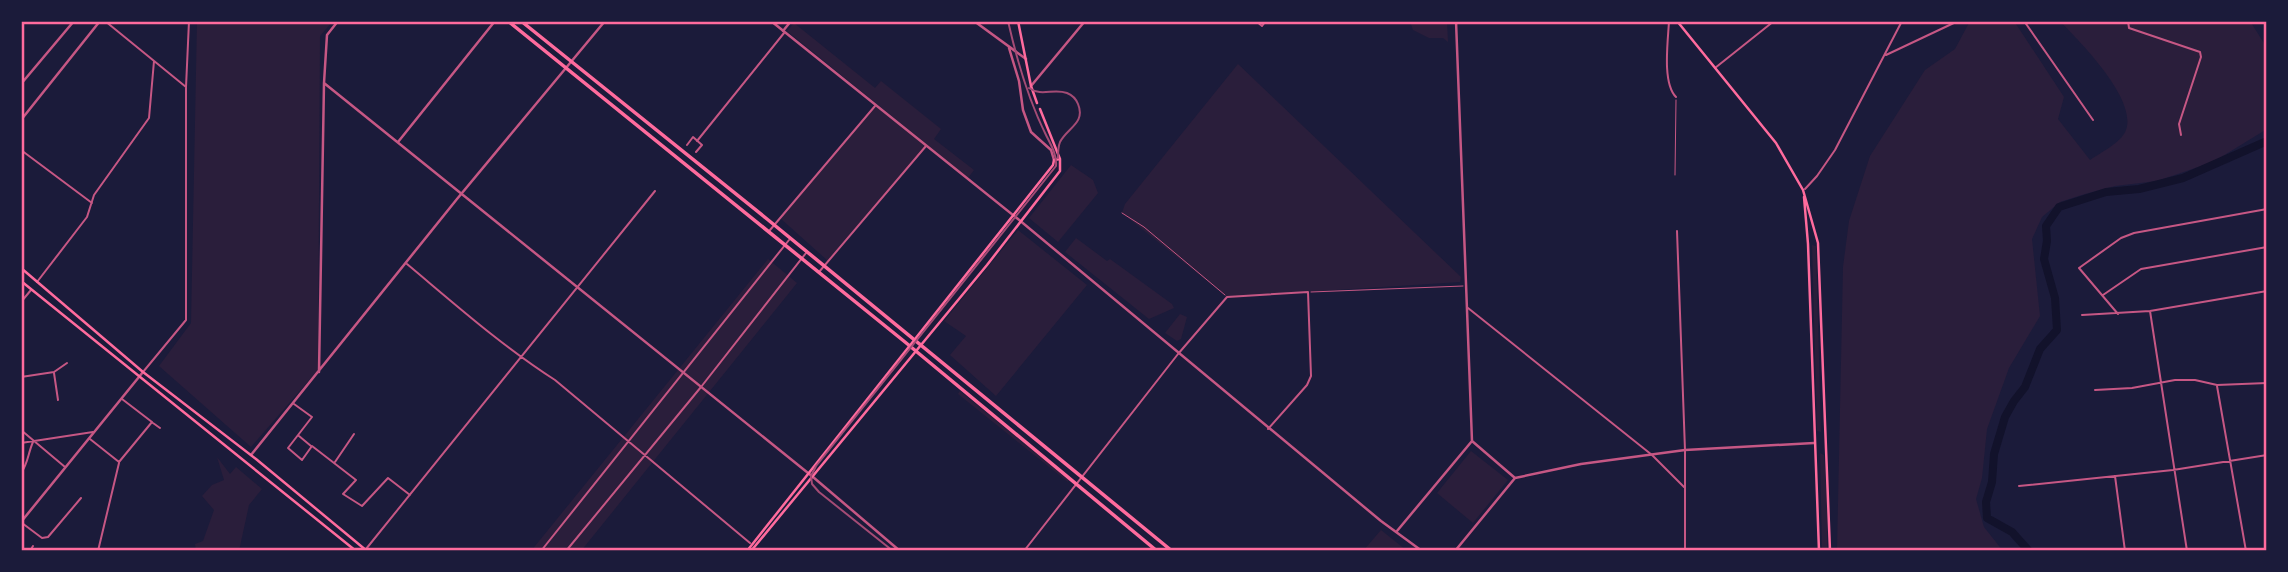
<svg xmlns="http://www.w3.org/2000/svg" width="2288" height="572" font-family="'Open Sans',sans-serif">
<rect width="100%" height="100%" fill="#1b1b3a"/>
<!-- green -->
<path fill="#2a1e3b" d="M197,21H333L320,36L318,370L251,447L159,366L191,323Z
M1410,21H1447L1448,42L1443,38H1429L1413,30Z
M1970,21H2014L2064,97L2058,119L2090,160C2100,153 2118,144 2124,134C2143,104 2079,41 2060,21H2250L2267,48V129L2213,162L2157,181L2115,186L2085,194L2060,202L2042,217L2032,239L2040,316L2009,368L1987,429L1982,478L1976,499L1984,527L2003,551H1837L1843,267L1849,221L1870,156L1925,70L1955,49Z
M794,23L875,88L881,81L941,129L934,139L974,170L968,178L787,31Z
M1238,64L1461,277L1460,282L1227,297L1122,213L1125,204Z
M876,105L926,146L828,261L780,218Z
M1071,165L1093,180L1098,193L1058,242L1029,218Z
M1018,230L1087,285L996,396L950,355L966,336L944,321Z
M1076,238L1107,261L1110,259L1172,304L1174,308L1149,319L1065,252Z
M1812,245L1816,246L1821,432L1817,431Z
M768,259L797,283L581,551H531Z
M1180,314L1187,317L1181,339L1177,341L1165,333Z
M960,391L1069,480L1068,482L958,394Z
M1471,451L1508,480L1473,523L1437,493Z
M1820,453L1824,455L1828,510L1827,551H1822Z
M217,457L230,474L236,467L262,489L249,505L239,551H196L195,544L203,541L214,510L202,496L212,485L224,480Z
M1381,530L1406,550L1363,551Z"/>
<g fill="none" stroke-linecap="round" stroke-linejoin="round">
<!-- river -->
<path stroke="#12122b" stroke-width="8" d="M2029,551L2012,532L1987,518L1986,502L1992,482L1994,454L2005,417L2014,401L2025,387L2040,349L2057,330L2055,298L2044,259L2047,241L2046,226L2059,207L2106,192L2139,189L2183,178L2267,141"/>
<!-- service -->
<path stroke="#c65784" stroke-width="1" d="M1675,175L1676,100
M1122,213L1144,227L1225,295
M1311,292L1463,286"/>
<!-- pedestrian -->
<path stroke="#c65784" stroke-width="2" d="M697,141L784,33
M687,145L693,137L702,145L696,152"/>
<!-- minor -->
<path stroke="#c65784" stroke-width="2" d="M105,21L186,87
M1256,21L1262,26L1266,21
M1669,21C1668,41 1662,83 1676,97
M2024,21L2093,120
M2128,21L2129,28L2200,52L2201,57L2179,124L2181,135
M1886,55L1958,21
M1715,68L1774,21
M21,150L92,203
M1805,189L1817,176L1835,150L1902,21
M770,230L875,106
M1677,231L1685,450V551
M407,264C456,305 502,346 555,380L750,543
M819,272L926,146
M37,282L87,217L94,195L149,118L154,61
M2103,295L2141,269L2267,247
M21,302L31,290
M1468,308L1652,455L1684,487
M2150,311L2187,551
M2118,314L2079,268L2121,238L2134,233L2267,209
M2082,315L2150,311L2267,291
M143,372L186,320V87L189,21
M54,373L58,400
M21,377L54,372L67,363
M2217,386L2246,551
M2095,390L2132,388L2175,380H2195L2217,385L2267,383
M294,404L312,417L288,448L302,460L312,446L356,480L343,494L362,506L388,478L410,495
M153,423L160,428
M21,430L65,467
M299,436L311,446
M90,439L119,462L152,422L122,399
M21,443L93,432
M335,462L354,434
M21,473C28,464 28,453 33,442
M2115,476L2125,551
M2019,486L2173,470L2267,455
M22,523L42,538L48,537L81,498
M366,549L655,191
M30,551L33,546
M98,551L119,463
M541,551L789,240
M566,551L701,387L806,253
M1024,551L1178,354L1227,297L1308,292L1311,376L1307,385L1268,429"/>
<!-- tertiary -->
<path stroke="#c65784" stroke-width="2.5" d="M771,21L1018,219L1381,521L1422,551
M974,21L1026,59
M1456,21L1472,441
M783,31L791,21
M1009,48L1019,81L1023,110L1031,132L1051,150L1054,160
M324,83L813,477L900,551
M21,84L74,21
M1031,86L1085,21
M21,120L100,21
M398,142L495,21
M319,372L324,83L327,35L338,21
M251,455L457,199L605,21
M1515,478L1581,464L1685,450L1814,443
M21,522L143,372
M1397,531L1472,441
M1455,551L1515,478L1472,441"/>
<!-- secondary -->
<path stroke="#ff6b9d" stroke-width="2.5" d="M1018,21L1031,86L1037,103
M1677,21L1776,143L1803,190L1818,243L1830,551
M1804,197L1808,244L1819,551
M21,268L143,372L256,459L367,551
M21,281L356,551
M747,551L1053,165L1054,160L1060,159
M751,551L987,265L1060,171V159L1040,109"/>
<!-- primary -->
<path stroke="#ff6b9d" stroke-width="3.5" d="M508,21L905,342L1157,551
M521,21L767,219L1172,551"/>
<!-- tram -->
<path stroke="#a44b75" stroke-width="2" d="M1029,88C1042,97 1053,88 1067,93C1072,95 1076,99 1078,104C1086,123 1067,128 1060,142C1058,147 1058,153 1058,158
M893,551L819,492L812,484L811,476L816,466L1056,166C1057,155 1051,145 1046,135C1028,99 1017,61 1008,21"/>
</g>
<!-- border -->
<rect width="2288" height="572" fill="none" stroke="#1b1b3a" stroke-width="46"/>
<rect x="23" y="23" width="2242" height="526" fill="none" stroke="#ff6b9d" stroke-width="2.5"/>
</svg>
